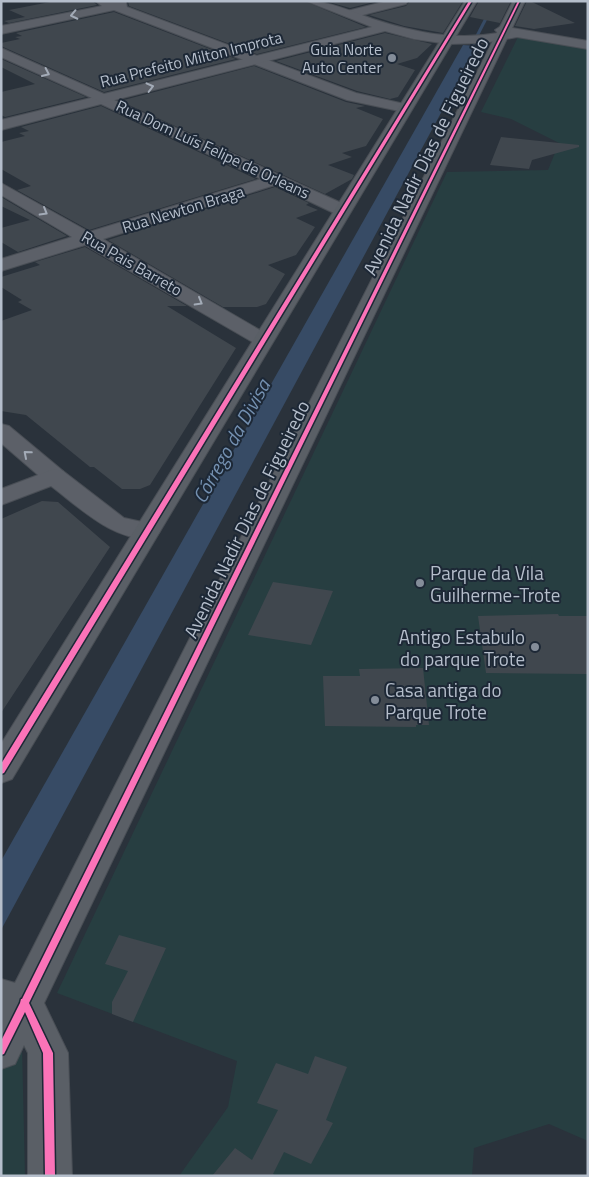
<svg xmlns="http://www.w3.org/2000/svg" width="589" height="1177" font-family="'Titillium Web',sans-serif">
<rect width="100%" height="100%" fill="#2a323b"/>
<!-- green -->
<path fill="#273e41" d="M518,37L588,47V1141L549,1124L474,1148L472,1176H179L228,1107L237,1061L57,993L447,172L548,170L559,143L511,119L481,112Z
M1,1013L22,1046L25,1176H1Z"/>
<!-- water -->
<path fill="#374b65" d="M463,45L477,46L1,930V861Z"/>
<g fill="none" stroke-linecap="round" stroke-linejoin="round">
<!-- stream -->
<path fill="#374b65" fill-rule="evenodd" d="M486,15L489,16L469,55L465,56Z"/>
</g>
<!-- building -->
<path fill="#40474e" d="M55,1H93L97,5L9,23L4,21L25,17L9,10Z
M128,1H304L366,27L257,54L129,6Z
M325,1H378L350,8Z
M410,1H463L443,33L404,26L369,15L406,6Z
M479,1H511L500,23L470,17Z
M527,1H530L575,23L534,29L515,26Z
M114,12L236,59L104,92L1,46V43L20,39L15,37L22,36L16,33Z
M385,33L432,44L417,58L397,64L415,70L398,97L390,99L357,91L276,61Z
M1,59L86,97L5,117L1,115V92L35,84L1,67Z
M254,66L346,102L365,106L356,108L383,119L366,146L342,153L352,157L328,165L354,175L352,179L325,194L120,101Z
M101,106L256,179L89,230L17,190L31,186L1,169V142L25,136L19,133L29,131L21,127Z
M501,137L579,145V147L532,160L529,169L490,165Z
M275,187L309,203L306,205L318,210L296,218L315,227L296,255L268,265L285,274L266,304L257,307H223L108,240Z
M1,197L67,236L18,252L1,242V228L30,220L1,206Z
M85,247L187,306H167L236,348L150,485L140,489H122L94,467H90L26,415L1,411V321L32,310L18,302L22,300L1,287V277L40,265L35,262Z
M42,501L58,502L110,547L1,713V519Z
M273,582L333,591L311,645L248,635Z
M558,614L559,616H588V674L486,673L478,616Z
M423,668L429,725H416V727L325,726L323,676H360L359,669Z
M119,935L166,948L133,1022L112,1014V1002L128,971L105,964Z
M315,1056L347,1067L326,1120L333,1123L311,1164L284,1152L273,1174L276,1176H212L235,1148L252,1160L278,1110L257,1103L276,1063L308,1074Z"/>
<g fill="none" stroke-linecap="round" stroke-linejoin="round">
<defs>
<path id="minor" d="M95,1L126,2L127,7L356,93L409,105L411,108L404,112L347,100L114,10L1,34V26L102,6Z
M387,1H408L406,4L351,18L345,14L347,11Z
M103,95L348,206L351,210L348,214H336L275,185L103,239L270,336L273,340L270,344L263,346L256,344L85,245L1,271V259L72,237L1,195V183L89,232L261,179L101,104L1,130V120Z
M1,424L9,426L63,471L66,476L63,481L54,483L45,481L1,443Z"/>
<path id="tertiary" d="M306,1C330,1 350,11 373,19C413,32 454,41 498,33L495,30L501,26L588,41V49L517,37L484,43L448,44L414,39L385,31L103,103L1,57V48L104,94L372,27Z
M54,469L63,471L124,518L156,525L160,531L156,537C118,546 79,507 51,486L1,505V489Z"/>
<path id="secondary" d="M465,1H477L12,779L1,783V744Z
M513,1H525L44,1003L68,1053L72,1176H28V1053L24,1045L15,1064L1,1069V979L15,983Z"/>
</defs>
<!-- minor casing -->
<use href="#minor" stroke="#494e55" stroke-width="2"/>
<!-- tertiary casing -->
<use href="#tertiary" stroke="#494e55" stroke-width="2"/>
<!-- secondary casing -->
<use href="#secondary" stroke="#494e55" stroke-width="2"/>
<!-- minor -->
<use href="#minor" fill="#5c6068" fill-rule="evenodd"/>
<!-- tertiary -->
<use href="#tertiary" fill="#5c6068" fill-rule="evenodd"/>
<!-- secondary -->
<use href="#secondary" fill="#5a5f66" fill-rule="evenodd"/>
<defs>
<path id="cycleway" d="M469,1H472L4,773L1,774V764Z
M518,1H520L29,1003L53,1053L55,1176H45L43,1053L25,1012L4,1054L1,1055V1041L20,1003L21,999H22Z"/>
</defs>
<!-- cycleway casing -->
<use href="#cycleway" stroke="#1d2836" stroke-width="3"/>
<!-- cycleway -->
<use href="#cycleway" fill="#fb73b8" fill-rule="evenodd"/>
</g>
<!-- one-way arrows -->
<defs><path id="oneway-chevron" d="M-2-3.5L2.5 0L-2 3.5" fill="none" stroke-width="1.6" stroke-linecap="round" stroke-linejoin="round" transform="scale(1.25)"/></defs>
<g stroke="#a3abb7">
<use href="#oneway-chevron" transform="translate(74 15) rotate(168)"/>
<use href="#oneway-chevron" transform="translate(46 73) rotate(25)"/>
<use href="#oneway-chevron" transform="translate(150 87) rotate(-14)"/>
<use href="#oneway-chevron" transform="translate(44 212) rotate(30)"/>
<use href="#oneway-chevron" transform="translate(199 302) rotate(30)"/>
<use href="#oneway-chevron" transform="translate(27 454) rotate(-139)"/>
</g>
<!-- markers -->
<g fill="#848d99" stroke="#1d2836" stroke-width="2">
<circle cx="392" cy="58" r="5"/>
<circle cx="420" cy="583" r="5"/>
<circle cx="535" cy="647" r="5"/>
<circle cx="375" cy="700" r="5"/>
</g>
<g text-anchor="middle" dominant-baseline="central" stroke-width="4" stroke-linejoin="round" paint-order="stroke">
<!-- far-poi labels -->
<g font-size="16" fill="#b5becb" stroke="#1d2836" text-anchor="end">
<text x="382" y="49">Guia Norte<tspan x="382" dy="18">Auto Center</tspan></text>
</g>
<!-- far-street labels -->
<g font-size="16" fill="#b5becb" stroke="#1d2836">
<text transform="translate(191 59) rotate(-14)">Rua Prefeito Milton Improta</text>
<text transform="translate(213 149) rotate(25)">Rua Dom Luís Felipe de Orleans</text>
<text transform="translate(183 209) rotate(-17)">Rua Newton Braga</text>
<text transform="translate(132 263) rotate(30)">Rua Pais Barreto</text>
</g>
<!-- street labels -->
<g font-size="19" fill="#b5becb" stroke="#1d2836">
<text transform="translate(425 156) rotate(-64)">Avenida Nadir Dias de Figueiredo</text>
<text transform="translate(246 519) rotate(-64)">Avenida Nadir Dias de Figueiredo</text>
</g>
<!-- poi labels -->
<g font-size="19" fill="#b5becb" stroke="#1d2836" text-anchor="start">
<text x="430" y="572">Parque da Vila<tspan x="430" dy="22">Guilherme-Trote</tspan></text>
<text x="525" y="636" text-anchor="end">Antigo Estabulo<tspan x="525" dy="22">do parque Trote</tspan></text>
<text x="385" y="689">Casa antiga do<tspan x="385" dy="22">Parque Trote</tspan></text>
</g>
<!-- water labels -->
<g font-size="20" font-style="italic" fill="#7490b0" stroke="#1d2836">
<text transform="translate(231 441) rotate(-61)">Córrego da Divisa</text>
</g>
</g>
<!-- border -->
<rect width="589" height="1177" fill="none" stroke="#b5becb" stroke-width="5"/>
</svg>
